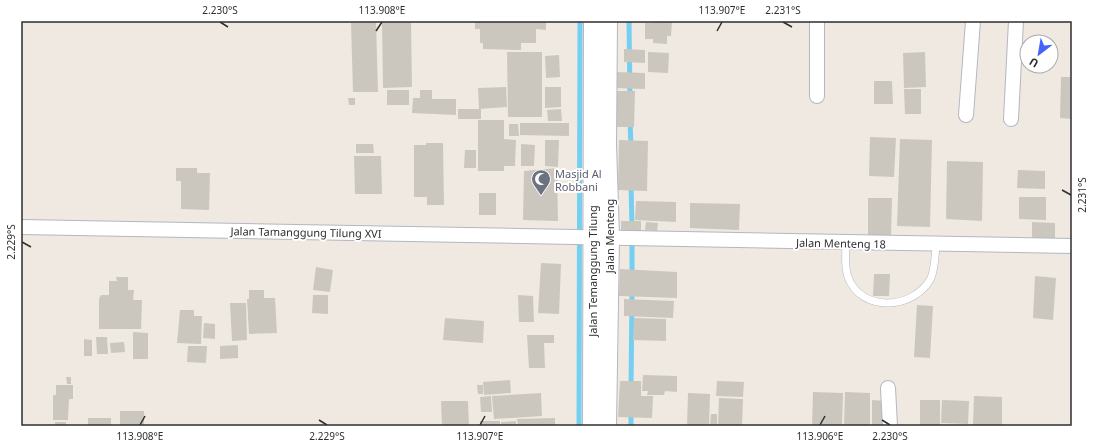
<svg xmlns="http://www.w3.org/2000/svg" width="1093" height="447" font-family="'Noto Sans',sans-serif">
<rect width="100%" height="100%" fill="#efe9e1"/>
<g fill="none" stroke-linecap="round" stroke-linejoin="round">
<!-- stream -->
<path stroke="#75cff0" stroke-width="5" d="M629,21L630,97
M630,121L631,147
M631,185L632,227
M632,275V239
M631,387L632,291
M579,426L580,21
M631,426V411"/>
</g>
<!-- building -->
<path fill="#cbc7bf" d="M382,21H411L412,87L383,88Z
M475,21H546V30L536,29V43H521V50L483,49V43H480V29H475Z
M654,21H672L671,36H667V44L653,43V39H645V23H654Z
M376,22L378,92H353L351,23Z
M624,49L645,50V63L624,62Z
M507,52H542V117H508Z
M648,52L669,53L668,73L648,72Z
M925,52L926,87L904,88L903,53Z
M559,55L560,77L546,78L545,56Z
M615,72L645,73V89L615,88Z
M1061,77H1072V119L1060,118Z
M874,81H892L893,104H874Z
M506,87L507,107L479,109L478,88Z
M545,87H561V107L545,108Z
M904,89H921V114H905Z
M387,90H409V105H387Z
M420,90H432V99H456V115L412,113L413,98H420Z
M615,91H635L634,127H614Z
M348,98H355V105H349Z
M458,109H481V119H458Z
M561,109L562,121H548L547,110Z
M478,120H504V139L516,140L515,166H504V171H478Z
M520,123H569V136L520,135Z
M509,124H518L519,136H509Z
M870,137L896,138L894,177L869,176Z
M900,139L932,140L930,227L897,226Z
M545,140H559L558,167L545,166Z
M619,140L648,141L647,191L618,190Z
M426,143H443L444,205H427V197H414V145H426Z
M356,144H373L374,153H356Z
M521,144L535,145L534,166H521Z
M465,150H476V168H464Z
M354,156H381L382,194H355Z
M947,161L983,162L982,221L946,219Z
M176,168H197V173H210L209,210L181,209V181H176Z
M557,168L558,221L523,220L524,171Z
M1018,170L1045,171V189L1017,188Z
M479,193H496V215H479Z
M1019,197H1046V220L1019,219Z
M868,198H892L891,237L868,236Z
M636,201L676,202V222L635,220Z
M690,203L740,204L739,230L690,228Z
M621,221H641V236L621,235Z
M646,222L658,223L657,231L645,230Z
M1032,222L1055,223V241L1032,240Z
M541,263L561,264L559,314L538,313Z
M316,267L333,270L330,292L313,290Z
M620,269L677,272V298L619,296Z
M874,274H890L889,296H873Z
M1035,276L1056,278L1053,320L1033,318Z
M116,277H128V290H134L133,300H142L141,329H99V299L101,295H109V281H117Z
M249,290H264V298H275L277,333L249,334L247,299H249Z
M313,295H328V314L312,313Z
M518,295L533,296L534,322H519Z
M624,299L674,301L673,318L624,316Z
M230,303H246L247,340L232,341Z
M917,305L933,306L930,358L914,357Z
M180,310H194V316H202L201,344L177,343Z
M445,318L484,321L483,343L443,340Z
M634,318L666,319V341L633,340Z
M204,323L215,324V339L203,338Z
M133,332L148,333V359H133Z
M527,335H554V343H544L545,368H529Z
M96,337H107L108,354H97Z
M84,339L92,340V356H84Z
M124,342L125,352L111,353L110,343Z
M238,345V358L220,359V346Z
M188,346H207L206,363L187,362Z
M643,375L677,376V392L665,391L664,395H647L648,391H642Z
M66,377H71V384H67Z
M510,380L511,393L484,395L483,382Z
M620,381H641V396H653L652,418L618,417Z
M717,381L744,382L743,397L716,396Z
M56,385H73V399H69L68,420H53V395H56Z
M477,385H483V394H478Z
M813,392L843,393L842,426H812Z
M845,392L870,393V426H844Z
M541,393L542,416L494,419L492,396Z
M688,393L710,394L709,426H687Z
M491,396L492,412H481L480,397Z
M974,396L1002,397V426H973Z
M719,398L743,399L742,426H718Z
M872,400L886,401L887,426H872Z
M920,400H940V426H920Z
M942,400L969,401L968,424L941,423Z
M441,401H468L469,426H442Z
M120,411H144V426H120Z
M711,414H717V425H710Z
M88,418H111V426H88Z
M555,418V426H518L517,419Z
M480,421H500V426H480Z
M516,421V426H501V422Z
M55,422H66V426H55Z"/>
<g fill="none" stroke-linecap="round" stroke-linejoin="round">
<defs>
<path id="service" d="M846,243C846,254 844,266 848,277C861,313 914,310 931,278C935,268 935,255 936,245"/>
<path id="minor" d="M817,21V96
M966,115L973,21
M1011,119L1016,21
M21,227L1072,246
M888,388L890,426"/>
<path id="tertiary" d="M592,426L593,21
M607,426L610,237L607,144L608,21"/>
</defs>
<!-- service casing -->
<use href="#service" stroke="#b4b7c1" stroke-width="8"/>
<!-- minor casing -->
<use href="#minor" stroke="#b4b7c1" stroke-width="16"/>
<!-- tertiary casing -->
<use href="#tertiary" stroke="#b4b7c1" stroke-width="20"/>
<!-- service -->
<use href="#service" stroke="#fff" stroke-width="7"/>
<!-- minor -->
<use href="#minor" stroke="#fff" stroke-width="14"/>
<!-- tertiary -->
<use href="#tertiary" stroke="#fff" stroke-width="18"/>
</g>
<!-- ticks -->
<path fill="none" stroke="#2e2e2e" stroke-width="1.5" d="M220,22L228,27M783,22L792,27M376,31L382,22M717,31L722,22M1062,190L1071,195M22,242L31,247M319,420L327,425M882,420L890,425M140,425L145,416M480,425L485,416M820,425L825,416"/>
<!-- icons -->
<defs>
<symbol id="mosque-pin" viewBox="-11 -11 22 30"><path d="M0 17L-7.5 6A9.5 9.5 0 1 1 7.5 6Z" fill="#6b7280" stroke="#fff"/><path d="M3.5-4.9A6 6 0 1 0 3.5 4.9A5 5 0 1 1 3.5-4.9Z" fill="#fff"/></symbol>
</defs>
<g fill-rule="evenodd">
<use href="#mosque-pin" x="530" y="168" width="22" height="30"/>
</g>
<g text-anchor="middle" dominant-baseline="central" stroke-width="4" stroke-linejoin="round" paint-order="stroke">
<!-- worship labels -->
<g font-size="11" fill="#5b616d" stroke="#fff" text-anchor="start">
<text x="555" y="173">Masjid Al<tspan x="555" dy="13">Robbani</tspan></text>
</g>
<!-- street labels -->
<g font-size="11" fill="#2e2e2e" stroke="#fff">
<text transform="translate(306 232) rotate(1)">Jalan Tamanggung Tilung XVI</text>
<text transform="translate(609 236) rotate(-90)">Jalan Menteng</text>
<text transform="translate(841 243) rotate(1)">Jalan Menteng 18</text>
<text transform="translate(592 271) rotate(-90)">Jalan Temanggung Tilung</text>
</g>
</g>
<!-- border -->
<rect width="1093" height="447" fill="none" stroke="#ffffff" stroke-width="44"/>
<!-- north arrow -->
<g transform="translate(1039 54) rotate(211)"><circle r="19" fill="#ffffff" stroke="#ababab"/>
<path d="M0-3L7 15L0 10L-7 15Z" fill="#4264fb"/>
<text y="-6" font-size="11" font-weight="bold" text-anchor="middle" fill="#2e2e2e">U</text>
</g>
<rect x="22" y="22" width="1049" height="403" fill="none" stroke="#2e2e2e" stroke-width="1.5"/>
<g font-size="10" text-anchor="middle" fill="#2e2e2e">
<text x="220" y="14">2.230°S</text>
<text x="382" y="14">113.908°E</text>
<text x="722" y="14">113.907°E</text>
<text x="783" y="14">2.231°S</text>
<text transform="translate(1082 195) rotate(-90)" y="4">2.231°S</text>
<text transform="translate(11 242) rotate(-90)" y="4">2.229°S</text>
<text x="140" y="440">113.908°E</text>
<text x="327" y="440">2.229°S</text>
<text x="480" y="440">113.907°E</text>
<text x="820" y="440">113.906°E</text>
<text x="890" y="440">2.230°S</text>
</g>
</svg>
